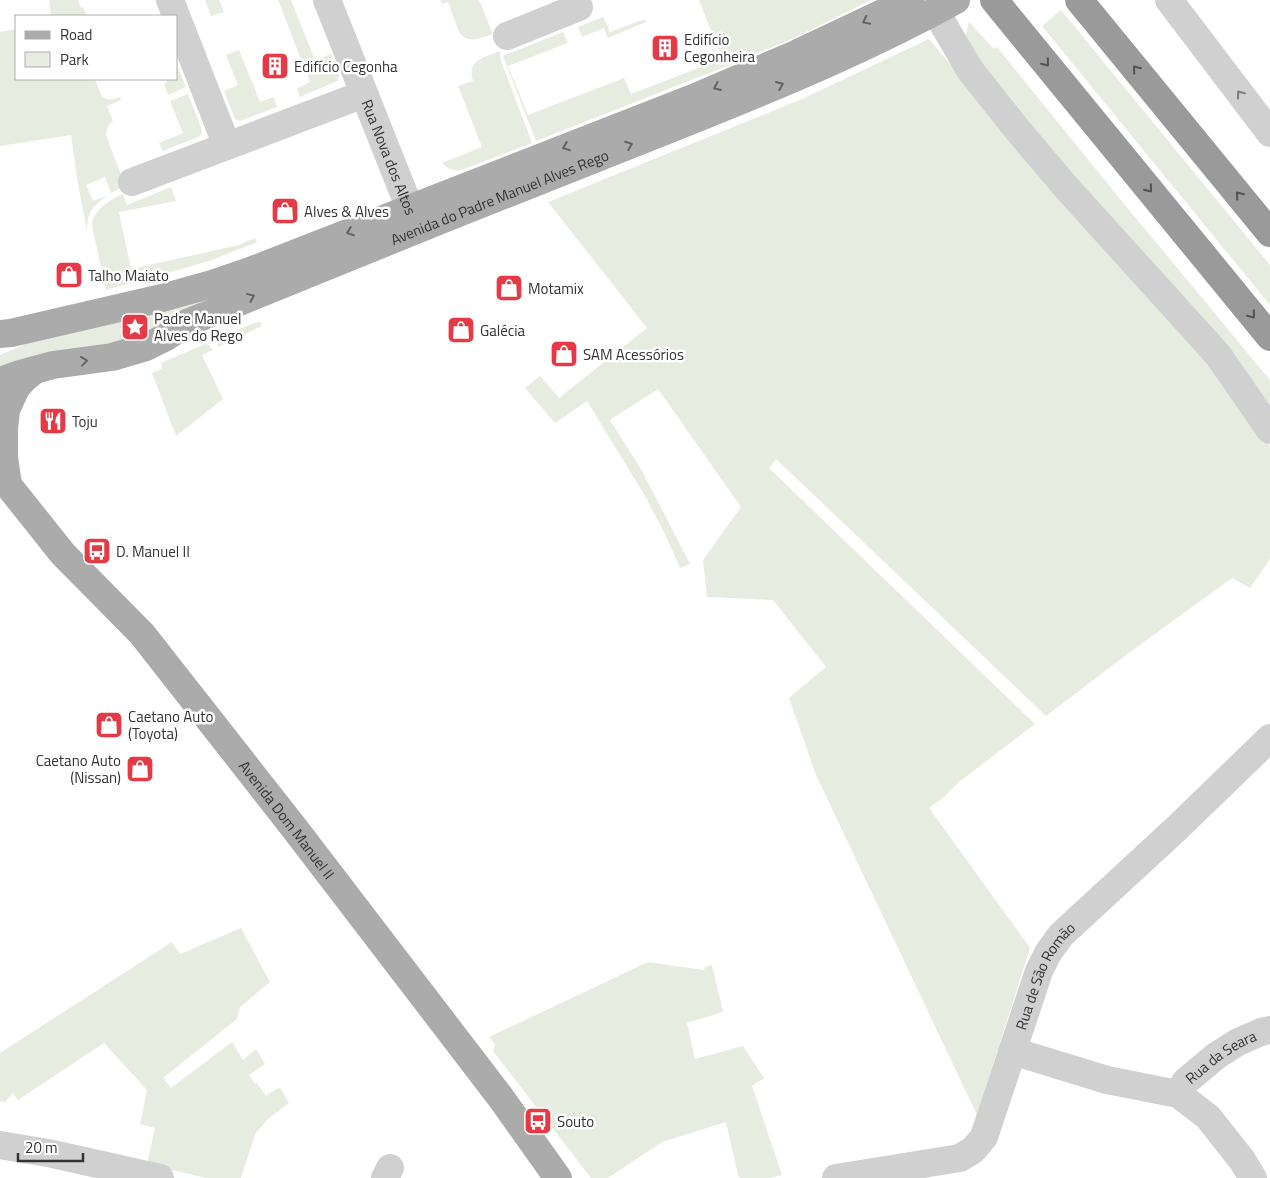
<svg xmlns="http://www.w3.org/2000/svg" width="1270" height="1178" font-family="'Titillium Web',sans-serif">
<rect width="100%" height="100%" fill="#fff"/>
<!-- green -->
<path fill="#e6ecdf" d="M49,0H78L81,8L83,7L87,16H51Z
M205,0H219L224,12L211,16Z
M278,0H291L315,60L331,54L339,75L337,81L300,97L297,88L310,82Z
M440,0H479L493,34C480,38 468,45 459,32L448,2L442,4Z
M699,0H871L794,38L727,66L536,141L503,56L563,32L568,43L508,66L528,115L624,78L631,94L722,59Z
M1061,10L1270,265V305L1042,26Z
M603,17L610,32L645,19L646,22L608,38L604,28L582,37L578,27Z
M969,22L994,49L997,47L1120,199L1270,380V416L1078,188L967,45L966,34Z
M16,29V79H95C101,94 101,104 120,97L121,100L107,106L113,121L108,126L106,135L125,186L111,193L105,177L86,185L93,201L107,196C92,206 87,213 87,231L78,184L71,135L0,146V32Z
M929,39L990,112L1209,357L1270,447V559L1250,588L1232,578L1130,652L1046,716L776,459L769,468L1035,724L959,782L943,798L929,808L1030,948L977,1115L816,775L789,698L826,667L773,600L707,597L703,560L741,507L658,389L610,420L641,469L690,564L680,568L665,534L645,496L587,401L555,423L525,388L540,376L559,398L647,328L548,202L802,99Z
M239,50L260,102L274,97L277,107L240,121L235,119L224,91L238,85L226,55Z
M500,51V58L532,143L464,169C455,172 448,169 442,163L482,147L458,86L473,81C466,60 485,57 500,51Z
M176,63L186,87L168,95L164,84L167,82L165,79H176Z
M188,94L202,130V134L198,137L163,151L159,143L183,133L170,101Z
M171,187L176,201L119,212L131,269L239,245L255,238L257,242L212,260L185,268L106,290L92,226C92,210 110,200 123,194L127,205Z
M221,294L137,338L0,368V355L33,341Z
M257,322H260L262,326L218,347L217,341L219,338Z
M205,344L209,345L213,350L202,355L223,399L176,436L152,373L162,369L161,363Z
M241,928L270,982L240,1007L237,1019L163,1078L171,1088L232,1042L243,1060L256,1049L265,1064L249,1075L255,1084L257,1083L266,1096L280,1087L289,1103L268,1119L255,1134L241,1178H206L147,1164L155,1128L140,1124L147,1090L104,1043L18,1100L13,1093L5,1102L0,1101V1053L172,942L180,954Z
M648,962L704,970L705,967L712,965L723,1012L687,1023L695,1059L743,1046L764,1078L752,1086L782,1175L770,1178H740L738,1175L726,1122L662,1142L608,1178H591L493,1051L495,1045L489,1037Z"/>
<g fill="none" stroke-linecap="round" stroke-linejoin="round">
<!-- minor -->
<g stroke="#d0d0d0" stroke-width="28">
<path d="M170,0L227,146L364,94"/>
<path id="s1" d="M327,0L418,229"/>
<path d="M929,0L970,70L1016,128L1065,186L1218,355L1270,430"/>
<path d="M1169,0L1270,133"/>
<path d="M507,36L579,7"/>
<path d="M132,182L227,146"/>
<path d="M1012,1051L1107,1080L1178,1094L1208,1117L1242,1160L1253,1178"/>
<path id="s2" d="M1178,1094L1185,1082L1216,1056L1238,1042L1261,1032L1270,1030"/>
<path d="M0,1145L48,1153L160,1178"/>
<path d="M385,1178L390,1168"/>
<path id="s3" d="M836,1178L960,1158L973,1150L984,1137L1039,971L1048,953L1061,935L1177,828L1270,738"/>
</g>
<!-- major -->
<g stroke="#ababab" stroke-width="28">
<path d="M0,334L11,333L162,298L212,284L250,271L693,98L796,54L910,0"/>
<path id="s4" d="M0,381L20,374L53,365L112,357L146,347L166,337L189,322L212,313C338,261 465,210 592,160C715,111 840,64 956,0"/>
<path id="s5" d="M0,475L63,554L142,634L295,829L501,1098L558,1178"/>
<path d="M8,485L4,457V429L6,410L16,388L25,378L35,370"/>
</g>
<!-- highway -->
<path stroke="#9a9a9a" stroke-width="28" d="M994,0L1270,337
M1079,0L1270,233"/>
</g>
<!-- one-way arrows -->
<defs><path id="oneway-chevron" d="M-2-3.5L2.5 0L-2 3.5" fill="none" stroke-width="1.6" stroke-linecap="round" stroke-linejoin="round" transform="scale(1.25)"/></defs>
<g stroke="#636363">
<use href="#oneway-chevron" transform="translate(866 21) rotate(154)"/>
<use href="#oneway-chevron" transform="translate(780 85) rotate(-23)"/>
<use href="#oneway-chevron" transform="translate(717 87) rotate(157)"/>
<use href="#oneway-chevron" transform="translate(629 145) rotate(-21)"/>
<use href="#oneway-chevron" transform="translate(566 147) rotate(159)"/>
<use href="#oneway-chevron" transform="translate(350 232) rotate(159)"/>
<use href="#oneway-chevron" transform="translate(251 297) rotate(-22)"/>
<use href="#oneway-chevron" transform="translate(84 361) rotate(-7)"/>
</g>
<g stroke="#525252">
<use href="#oneway-chevron" transform="translate(1046 63) rotate(51)"/>
<use href="#oneway-chevron" transform="translate(1136 69) rotate(-129)"/>
<use href="#oneway-chevron" transform="translate(1149 189) rotate(51)"/>
<use href="#oneway-chevron" transform="translate(1239 195) rotate(-129)"/>
<use href="#oneway-chevron" transform="translate(1252 315) rotate(51)"/>
</g>
<use stroke="#7a7a7a" href="#oneway-chevron" transform="translate(1240 94) rotate(-127)"/>
<!-- icons -->
<defs>
<symbol id="building-square" viewBox="-11 -11 22 22"><rect x="-9" y="-9" width="18" height="18" rx="4" fill="#e63946" stroke="#fff"/><path d="M-4-6H4V6H1V3H-1V6H-4ZM-2.5-4.3h1.7v1.8h-1.7ZM.8-4.3h1.7v1.8H.8ZM-2.5-1h1.7V.8h-1.7ZM.8-1h1.7V.8H.8Z" fill="#fff"/></symbol>
<symbol id="shop-square" viewBox="-11 -11 22 22"><rect x="-9" y="-9" width="18" height="18" rx="4" fill="#e63946" stroke="#fff"/><path d="M-5-2.5h2.3a2.7 3.5 0 0 1 5.4 0H5L5.5 6h-11ZM-1.5-2.5h3a1.5 2.3 0 0 0-3 0Z" fill="#fff"/></symbol>
<symbol id="sight-square" viewBox="-11 -11 22 22"><rect x="-9" y="-9" width="18" height="18" rx="4" fill="#e63946" stroke="#fff"/><path d="M0-6L1.8-2.2L6-1.7L2.9 1.2L3.7 5.4L0 3.3L-3.7 5.4L-2.9 1.2L-6-1.7L-1.8-2.2Z" fill="#fff"/></symbol>
<symbol id="restaurant-square" viewBox="-11 -11 22 22"><rect x="-9" y="-9" width="18" height="18" rx="4" fill="#e63946" stroke="#fff"/><path d="M-5-6h1v4h1v-4h1v4h1v-4h1v5L-1.5 .5V6h-2V.5L-5-1ZM5-6V6H3V1.5H1.5Q1.5-4 5-6Z" fill="#fff"/></symbol>
<symbol id="bus-square" viewBox="-11 -11 22 22"><rect x="-9" y="-9" width="18" height="18" rx="4" fill="#e63946" stroke="#fff"/><path d="M-5-6H5V4H4V6H2V4H-2V6H-4V4H-5ZM-3.5-4V0h7V-4ZM-3.5 1.2v1.5H-2V1.2ZM2 1.2v1.5H3.5V1.2Z" fill="#fff"/></symbol>
</defs>
<g fill-rule="evenodd">
<use href="#building-square" x="649" y="32" width="32" height="32"/>
<use href="#building-square" x="259" y="50" width="32" height="32"/>
<use href="#shop-square" x="269" y="195" width="32" height="32"/>
<use href="#shop-square" x="53" y="259" width="32" height="32"/>
<use href="#shop-square" x="493" y="272" width="32" height="32"/>
<use href="#sight-square" x="119" y="311" width="32" height="32"/>
<use href="#shop-square" x="445" y="314" width="32" height="32"/>
<use href="#shop-square" x="548" y="338" width="32" height="32"/>
<use href="#restaurant-square" x="37" y="405" width="32" height="32"/>
<use href="#bus-square" x="81" y="535" width="32" height="32"/>
<use href="#shop-square" x="93" y="709" width="32" height="32"/>
<use href="#shop-square" x="124" y="753" width="32" height="32"/>
<use href="#bus-square" x="522" y="1105" width="32" height="32"/>
</g>
<g text-anchor="middle" dominant-baseline="central" stroke-width="5" stroke-linejoin="round" paint-order="stroke">
<!-- poi labels -->
<g font-size="15" fill="#333" stroke="#fff" text-anchor="start">
<text x="684" y="39">Edifício<tspan x="684" dy="17">Cegonheira</tspan></text>
<text x="294" y="66">Edifício Cegonha</text>
<text x="304" y="211">Alves &amp; Alves</text>
<text x="88" y="275">Talho Maiato</text>
<text x="528" y="288">Motamix</text>
<text x="154" y="318">Padre Manuel<tspan x="154" dy="17">Alves do Rego</tspan></text>
<text x="480" y="330">Galécia</text>
<text x="583" y="354">SAM Acessórios</text>
<text x="72" y="421">Toju</text>
<text x="116" y="551">D. Manuel II</text>
<text x="128" y="716">Caetano Auto<tspan x="128" dy="17">(Toyota)</tspan></text>
<text x="121" y="760" text-anchor="end">Caetano Auto<tspan x="121" dy="17">(Nissan)</tspan></text>
<text x="557" y="1121">Souto</text>
</g>
<!-- street labels -->
<g font-size="15" fill="#333" stroke="#fff">
<text stroke="none"><textPath href="#s1" startOffset="169">Rua Nova dos Altos</textPath></text>
<text stroke="none"><textPath href="#s4" startOffset="535">Avenida do Padre Manuel Alves Rego</textPath></text>
<text stroke="none"><textPath href="#s5" startOffset="449">Avenida Dom Manuel II</textPath></text>
<text stroke="none"><textPath href="#s3" startOffset="331">Rua de São Romão</textPath></text>
<text stroke="none"><textPath href="#s2" startOffset="58">Rua da Seara</textPath></text>
</g>
</g>
<!-- legend -->
<rect x="15" y="15" width="162" height="65" fill="#ffffff" stroke="#adadad"/>
<rect x="25" y="31" width="25" height="8" fill="#ababab" stroke="#adadad"/>
<text x="60" y="40" font-size="15" fill="#333333">Road</text>
<rect x="25" y="52" width="25" height="15" fill="#e6ecdf" stroke="#adadad"/>
<text x="60" y="65" font-size="15" fill="#333333">Park</text>
<!-- scale -->
<path d="M18 1153v8h65v-8" fill="none" stroke="#333333" stroke-width="2.5"/>
<text x="25" y="1153" font-size="15" fill="#333333" stroke="#ffffff" stroke-width="4" paint-order="stroke">20 m</text>
</svg>
